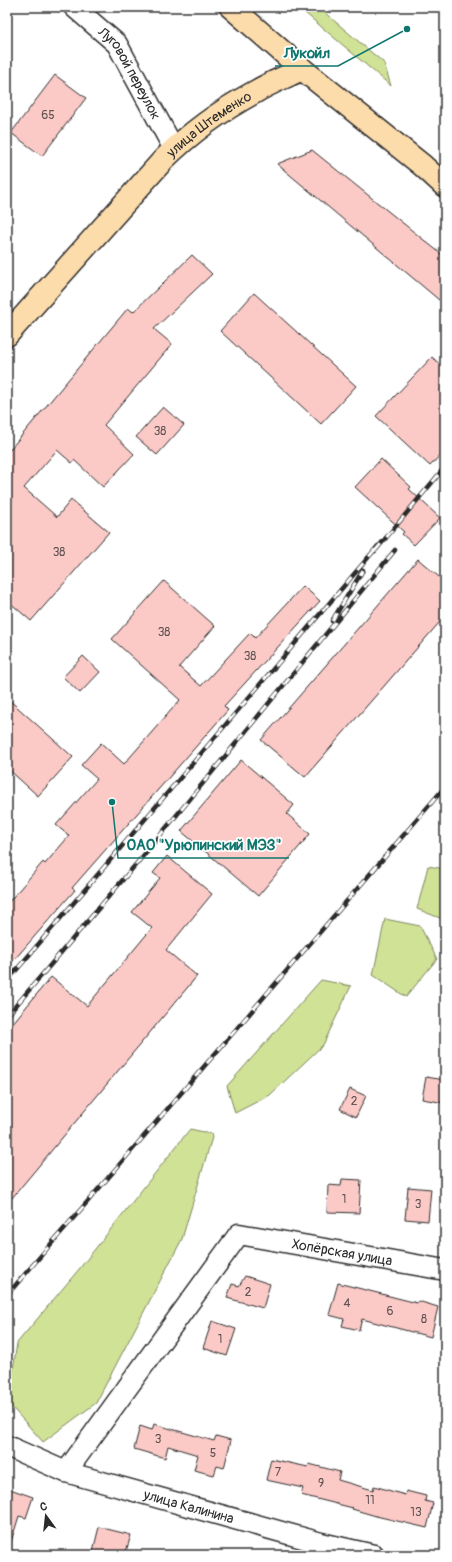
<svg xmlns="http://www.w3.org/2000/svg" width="452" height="1562" font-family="Pangolin,sans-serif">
<rect width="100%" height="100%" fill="#fff"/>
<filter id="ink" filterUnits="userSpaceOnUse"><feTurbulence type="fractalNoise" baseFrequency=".025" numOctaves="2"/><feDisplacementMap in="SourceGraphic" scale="8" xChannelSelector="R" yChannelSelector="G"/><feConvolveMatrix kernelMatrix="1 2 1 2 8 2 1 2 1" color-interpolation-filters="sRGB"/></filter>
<g filter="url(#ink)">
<!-- green -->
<path fill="#d0e296" stroke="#7e8660" d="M298,7H318L384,63L391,86Z
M428,866L445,869V920L417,909Z
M385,919L420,926L437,959L406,997L373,975Z
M321,980L351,986L323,1045L270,1095L235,1113L227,1086Z
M190,1129L213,1134L182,1239L96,1403L43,1442L8,1403L17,1343L80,1268Z"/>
<!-- building -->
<path fill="#fbcac7" stroke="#2b2b2b" d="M55,75L86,98L42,156L11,133Z
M312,150L445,257V305L277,164Z
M192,255L212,274L154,329L172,344L104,425L134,454L103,487L74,460L72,463L57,450L24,488L57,517L71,500L109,532L31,621L7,600V453L128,308L133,312Z
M254,293L356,386L321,424L220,331Z
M432,357L445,369V450L430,466L376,416Z
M163,407L184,425L157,455L136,437Z
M381,459L411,487L409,489L440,518L414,545L402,534L404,532L355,487Z
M418,559L445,582V616L305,777L261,740Z
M164,581L215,626L179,667L201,686L250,633L255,638L303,586L320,601L224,706L228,710L72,888L75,890L7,968V904L43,862L45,864L69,836L56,825L97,779L81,765L101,743L124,764L180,700L112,639Z
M83,656L100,672L80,693L63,677Z
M7,698L73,757L38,796L7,768Z
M241,760L294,805L287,814L310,834L258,896L181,831Z
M167,856L212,894L166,950L197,976L7,1204V1030L51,977L87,1006L152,928L132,912L160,878L153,873Z
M426,1077L445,1080V1103L422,1099Z
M350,1089L366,1096L356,1117L340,1109Z
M342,1179L361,1180L359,1213L327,1212L328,1185L341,1186Z
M408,1187L431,1189L428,1221L405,1219Z
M245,1276L270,1284L263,1308L227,1298L232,1284L239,1286Z
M338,1283L417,1303L418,1301L438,1307L431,1337L362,1319L359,1330L342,1326L344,1319L329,1315Z
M212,1321L236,1329L227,1356L203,1348Z
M154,1424L214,1441L216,1436L231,1440L224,1468L217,1466L214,1475L194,1470L198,1455L168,1446L165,1458L134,1449L140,1426L152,1430Z
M271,1459L308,1467L309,1464L340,1472L338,1480L373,1490L374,1486L405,1495L406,1491L426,1496L425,1501L433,1503L427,1528L376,1516L352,1509L353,1508L301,1495L303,1488L266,1480Z
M7,1488L33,1497L26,1518L19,1516L10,1545L7,1544Z
M99,1527L131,1535L125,1555H92Z"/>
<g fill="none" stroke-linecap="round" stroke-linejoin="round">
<defs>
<g id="minor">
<path id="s1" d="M74,7L117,44L174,149"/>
<path id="s2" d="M7,1446L66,1472L321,1543L374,1555"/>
<path id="s3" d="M66,1472L239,1234L445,1270"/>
</g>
<g id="major">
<path d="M231,7L302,69L422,165L445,186"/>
<path id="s4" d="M7,335L164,159C191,132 222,110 255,92C270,83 286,77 302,69"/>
</g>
</defs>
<!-- minor casing -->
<use href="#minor" stroke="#2b2b2b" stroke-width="23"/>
<!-- major casing -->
<use href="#major" stroke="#2b2b2b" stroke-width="25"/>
<!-- minor -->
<use href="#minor" stroke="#fff" stroke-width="20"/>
<!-- major -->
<use href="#major" stroke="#fddcac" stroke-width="22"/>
<defs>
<path id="rail" d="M375,551L445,467
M332,621L363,570
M7,981L378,546
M7,1016L143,856L395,550
M7,1295L445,787"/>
</defs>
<!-- rail casing -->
<use href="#rail" stroke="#2b2b2b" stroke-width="4.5"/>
<!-- rail -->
<use href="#rail" stroke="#fff" stroke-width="3" stroke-dasharray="9" stroke-linecap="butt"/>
</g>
</g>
<g text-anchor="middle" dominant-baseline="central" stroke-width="3.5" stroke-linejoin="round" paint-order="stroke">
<!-- number labels -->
<g font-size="12" fill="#5f5352">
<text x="48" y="115">65</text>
<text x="160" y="431">38</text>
<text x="59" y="552">38</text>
<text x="164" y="632">38</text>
<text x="250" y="656">38</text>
<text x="354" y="1101">2</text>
<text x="344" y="1199">1</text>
<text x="418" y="1204">3</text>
<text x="248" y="1292">2</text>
<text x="347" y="1303">4</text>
<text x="390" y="1311">6</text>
<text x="424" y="1319">8</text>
<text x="220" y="1339">1</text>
<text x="158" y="1439">3</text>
<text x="213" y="1453">5</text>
<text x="278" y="1472">7</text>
<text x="321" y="1483">9</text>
<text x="370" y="1500">11</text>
<text x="416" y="1512">13</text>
</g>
<!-- street labels -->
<g font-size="14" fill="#2b2b2b" stroke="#fff">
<text stroke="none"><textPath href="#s1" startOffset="88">Луговой переулок</textPath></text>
<text stroke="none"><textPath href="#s4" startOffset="293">улица Штеменко</textPath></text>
<text stroke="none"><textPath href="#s3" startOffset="399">Хопёрская улица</textPath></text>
<text stroke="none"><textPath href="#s2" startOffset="192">улица Калинина</textPath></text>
</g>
</g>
<!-- callouts -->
<path fill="none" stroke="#0f766e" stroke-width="1.5" d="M407 29L338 66H275M112 802L118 858H289"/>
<g fill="#0f766e" stroke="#fff" stroke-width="1.5">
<circle cx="407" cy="29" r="4"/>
<circle cx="112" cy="802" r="4"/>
</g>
<g font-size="15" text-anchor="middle" font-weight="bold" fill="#0f766e" stroke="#fff" stroke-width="3.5" stroke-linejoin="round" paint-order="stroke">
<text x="307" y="58">Лукойл</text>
<text x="204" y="850">ОАО "Урюпинский МЭЗ"</text>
</g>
<!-- margin -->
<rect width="452" height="1562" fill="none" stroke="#fff" stroke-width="24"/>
<rect x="12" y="12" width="428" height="1538" fill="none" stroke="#2b2b2b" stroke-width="1.5" filter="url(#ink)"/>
<!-- north arrow -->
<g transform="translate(46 1516) rotate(345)" stroke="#ffffff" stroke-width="3" paint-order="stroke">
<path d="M0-3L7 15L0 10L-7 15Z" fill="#2b2b2b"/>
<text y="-6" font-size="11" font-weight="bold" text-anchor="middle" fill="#2b2b2b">С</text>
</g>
</svg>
